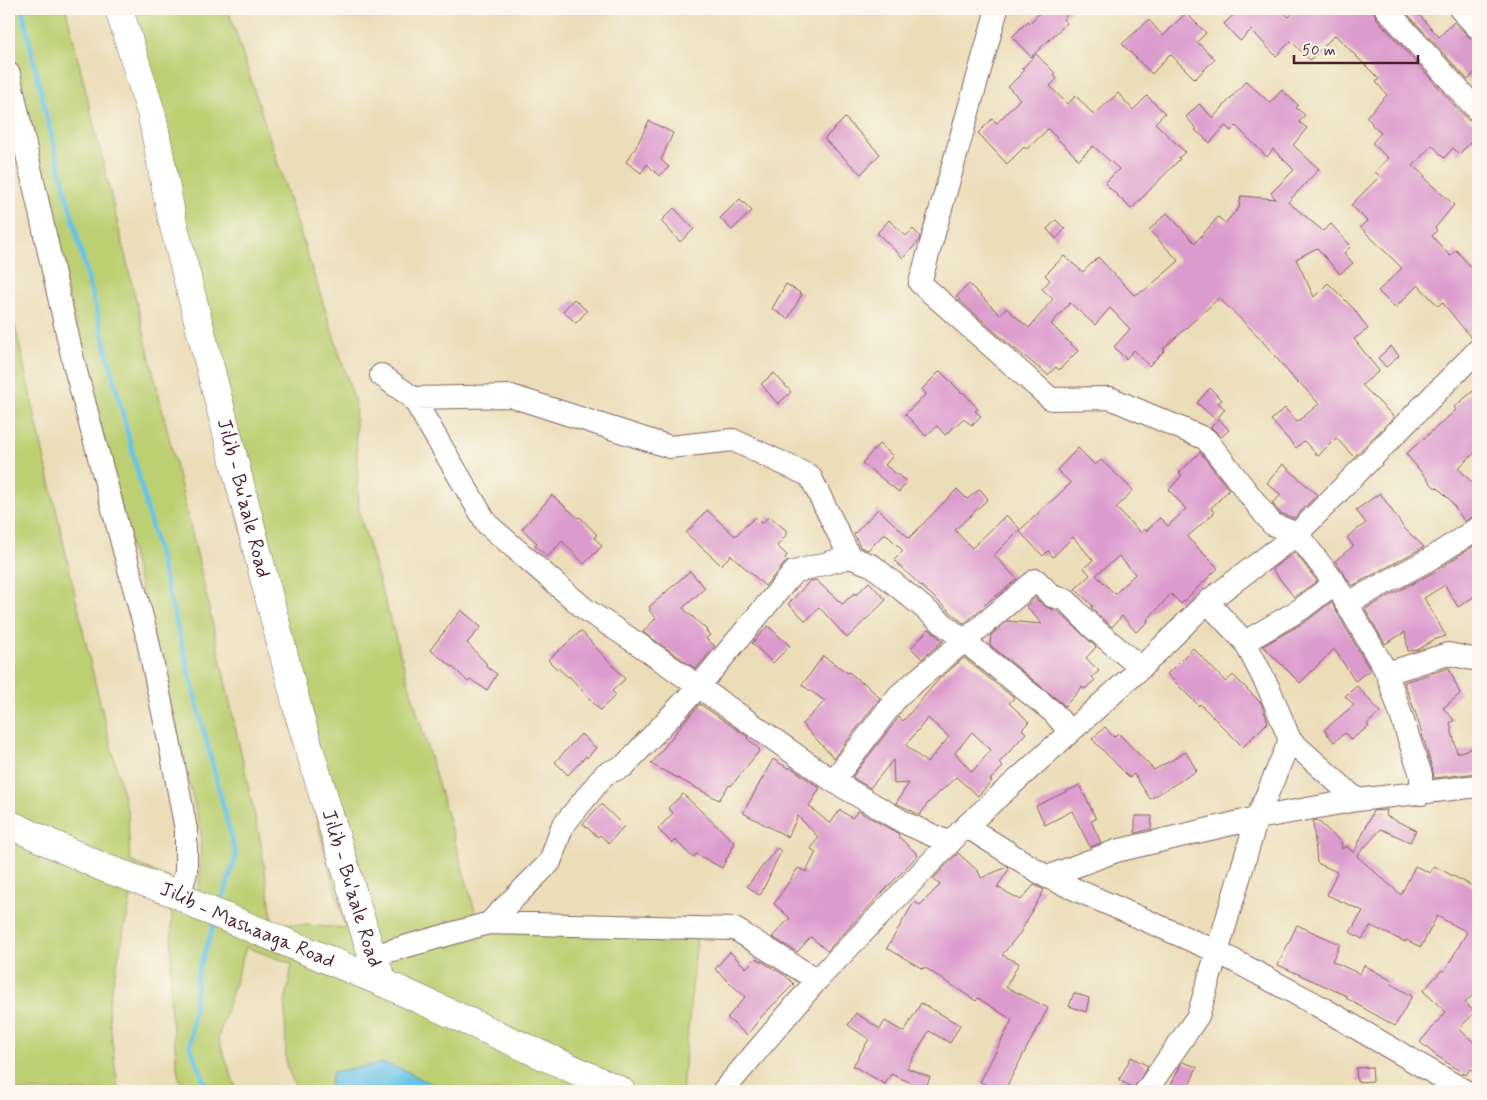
<svg xmlns="http://www.w3.org/2000/svg" width="1487" height="1100" font-family="Mynerve,sans-serif">
<rect width="100%" height="100%" fill="#fbf7ec"/>
<filter id="ink" filterUnits="userSpaceOnUse"><feTurbulence type="fractalNoise" baseFrequency=".02" numOctaves="2"/><feDisplacementMap in="SourceGraphic" scale="10" xChannelSelector="R" yChannelSelector="G"/><feConvolveMatrix kernelMatrix="1 2 1 2 8 2 1 2 1" color-interpolation-filters="sRGB"/></filter>
<filter id="wash" filterUnits="userSpaceOnUse"><feTurbulence type="fractalNoise" baseFrequency=".0096" numOctaves="4" result="noise"/><feDisplacementMap in="SourceGraphic" scale="20" xChannelSelector="R" yChannelSelector="G"/><feGaussianBlur stdDeviation="1.12" result="paint"/><feColorMatrix in="noise" values="0 0 0 0 0 0 0 0 0 0 0 0 0 0 0 0 0 1.4 0 .05"/><feComposite in="paint" operator="in"/></filter>
<g filter="url(#wash)">
<rect width="100%" height="100%" fill="#ecddb9"/>
<!-- green -->
<path fill="#bccf72" stroke="#83774e" d="M9,9H66L198,558L260,839L273,923L345,928L238,517L120,9H228L355,402L359,512L477,918L698,928L682,1091H445L404,1071L333,1072L328,1091H297L286,1064L285,1003L292,964L246,947L218,1038L237,1091H184L178,1075L170,1005L172,913L133,888L108,1007L118,1091H9V299L91,666L128,814L130,861L199,891L201,831L9,57Z"/>
<!-- water -->
<path fill="#67c3e5" stroke="#587188" d="M382,1063L404,1070L445,1091H328L333,1072Z"/>
<g fill="none" stroke-linecap="round" stroke-linejoin="round">
<!-- stream -->
<path stroke="#67c3e5" stroke-width="5" d="M22,9L47,118L236,856L220,907
M208,1091L190,1046L198,972L215,922"/>
</g>
<g id="blocks">
<!-- building -->
<path fill="#dc9bcd" fill-rule="evenodd" d="M1043,9H1072L1063,19L1067,23L1031,57L1012,37L1028,21L1030,23Z
M1240,9H1281L1289,17L1297,9H1373L1376,18L1468,120L1474,123L1478,124V135L1459,154L1453,148L1444,158L1432,145L1413,166L1425,176L1424,178L1454,205L1435,228L1437,230L1432,236L1450,256L1456,250L1478,275V337L1472,339L1442,302L1438,306L1418,285L1395,308L1378,291L1402,268L1360,227L1367,221L1351,205L1380,176L1375,172L1388,158L1372,143L1381,133L1371,124L1372,123L1366,117L1387,95L1376,82L1379,79L1335,35L1310,60L1291,41L1276,56L1251,30L1240,41L1224,24Z
M1403,9H1414L1439,37L1454,22L1469,37L1478,41V69L1468,80Z
M1186,13L1206,33L1197,42L1215,59L1195,79L1170,54L1152,74L1122,44L1149,20L1163,36Z
M1036,54L1055,73L1054,75L1057,79L1050,86L1067,104L1076,96L1094,115L1118,93L1133,110L1147,96L1165,113L1155,123L1185,152L1178,158L1180,159L1131,209L1105,183L1119,169L1093,146L1079,160L1048,129L1027,149L1024,147L1007,164L978,133L992,119L997,123L1020,99L1008,87L1024,71L1022,69Z
M1246,81L1270,103L1282,90L1298,105L1296,108L1305,115L1299,122L1307,128L1293,145L1319,169L1288,202L1323,231L1331,224L1351,246L1344,253L1353,263L1340,274L1317,248L1296,259L1314,297L1328,283L1354,309L1368,329L1354,339L1379,371L1362,385L1394,417L1354,457L1336,438L1318,456L1304,441L1296,448L1271,420L1285,408L1297,422L1319,404L1299,382L1298,384L1259,337L1219,298L1163,349L1165,350L1149,366L1134,350L1126,359L1114,347L1130,329L1110,308L1095,325L1070,303L1051,324L1078,351L1059,370L1056,367L1048,375L1010,345L956,297L969,284L1000,315L1006,308L1029,328L1053,299L1042,289L1050,280L1045,275L1064,256L1083,272L1098,257L1134,295L1145,290L1179,261L1149,230L1167,213L1195,243L1218,217L1225,223L1239,208L1241,196L1276,199L1271,193L1294,170L1273,149L1267,157L1236,126L1231,131L1225,126L1210,143L1195,130L1197,129L1186,117L1199,104L1213,118Z
M845,118L880,154L861,174L824,139Z
M649,121L673,133L661,160L669,167L659,176L647,164L641,173L626,162L635,149Z
M740,199L752,211L732,230L720,218Z
M674,208L694,229L680,242L661,221Z
M889,220L906,236L913,229L920,236L918,242L903,258L877,233Z
M1056,220L1065,229L1056,239L1047,229Z
M786,284L802,294L788,319L772,309Z
M574,299L587,311L576,323L563,311Z
M1391,346L1399,356L1386,367L1378,358Z
M940,371L962,393L963,392L978,409L975,411L981,416L972,425L963,419L945,435L937,426L926,436L905,414L926,394L922,389Z
M774,373L791,392L778,404L761,384Z
M1478,387V450L1458,468L1478,489V515L1464,521L1450,500L1437,487L1435,488L1406,454L1456,410L1454,407Z
M1210,388L1222,400L1218,403L1225,409L1216,420L1197,403Z
M1219,419L1229,430L1221,437L1211,427Z
M879,444L893,456L885,465L907,482L899,492L862,463Z
M1078,448L1095,465L1101,460L1133,490L1116,508L1141,533L1144,529L1146,531L1160,518L1168,526L1186,509L1169,490L1182,475L1179,473L1200,452L1229,490L1211,508L1214,513L1187,537L1218,568L1181,604L1171,594L1147,620L1148,622L1136,632L1122,616L1112,627L1100,616L1091,607L1093,606L1075,589L1090,575L1084,568L1093,560L1073,537L1053,557L1048,551L1043,556L1019,531L1071,483L1057,470ZM1119,556L1135,574L1115,594L1096,575Z
M1283,464L1317,495L1294,518L1280,513L1272,503L1281,495L1267,483Z
M957,489L967,499L980,489L988,499L955,530L972,548L1006,515L1020,529L994,555L1017,579L995,597V596L964,624L920,585L894,560L903,551L885,533L868,550L860,547L854,534L878,509L909,538Z
M1380,493L1404,528L1424,547L1352,586L1335,561L1353,546L1347,537L1366,523L1356,510Z
M552,495L578,518L580,517L597,535L594,537L602,546L584,564L562,541L548,557L535,546L537,543L522,529Z
M707,510L735,536L755,517L762,524L769,516L786,530V535L777,546L787,555L785,558L788,561L784,564L765,586L731,555L721,565L686,533Z
M1478,543V594L1458,607L1445,585L1424,598L1446,636L1433,640L1418,650L1408,651L1405,632L1385,644L1365,609L1434,572Z
M1295,552L1317,581L1294,597L1272,569Z
M690,571L705,588L683,608L707,630L706,631L710,635L706,639L715,646L696,669L643,632L656,618L649,610L651,609L649,607Z
M816,580L842,604L855,593L856,595L869,582L886,600L847,638L819,607L806,621L788,604L810,581Z
M1035,598L1048,608L1059,612L1096,647L1086,658L1099,671L1092,677L1095,680L1085,689L1082,687L1065,706L990,645L991,635L1008,621L1042,624L1026,606Z
M1331,602L1370,670L1355,681L1334,649L1300,683L1263,646L1308,620Z
M461,610L481,627L467,643L487,664L485,666L497,674L487,690L471,680L468,682L454,668L430,650Z
M768,626L790,646L773,663L752,643Z
M929,629L943,641L922,659L911,648Z
M581,631L625,679L612,691L616,695L600,710L569,676L568,677L558,668L557,669L548,660Z
M1193,648L1226,682L1233,675L1261,703L1268,722L1243,747L1200,704L1199,706L1167,674Z
M823,656L848,673L849,672L862,683L863,682L880,698L834,758L802,724L825,701L802,685Z
M964,658L1014,698L1009,703L1029,722L1022,729L1026,733L999,763L1003,767L990,780L992,781L978,796L956,777L927,804L920,815L896,803L909,783L894,784L893,760L870,788L852,777L899,717L903,721L940,678ZM928,718L949,737L927,763L906,745ZM972,732L991,750L972,772L955,753Z
M1449,668L1460,694L1443,708L1454,720L1450,723L1457,753L1478,746V773L1434,778L1433,771L1417,717L1404,682Z
M1357,686L1380,712L1367,724L1369,726L1351,740L1345,733L1334,742L1324,730L1354,705L1345,696Z
M700,704L748,737L747,738L760,750L731,786L729,785L719,800L651,764L683,723Z
M1105,727L1114,737L1118,733L1154,770L1186,752L1197,771L1150,799L1134,774L1130,778L1092,739Z
M581,734L596,748L587,758L586,756L568,775L555,762Z
M773,759L789,769L790,767L820,788L809,806L830,824L840,810L852,818L858,811L899,834L898,836L918,855L827,951L811,937L797,952L772,937L790,918L774,904L798,868L806,872L816,852L811,849L818,837L798,816L788,837L743,813Z
M1080,785L1096,819L1091,821L1101,843L1090,847L1072,811L1045,825L1036,806Z
M683,794L735,843L722,868L696,854L693,858L675,840L672,843L658,829L673,813L668,808Z
M601,804L624,826L609,843L600,835L598,837L583,824Z
M1387,810L1386,816L1416,830L1410,842L1381,829L1357,856L1401,895L1415,866L1430,873L1434,866L1478,889V989L1465,1003L1475,1012L1459,1029L1478,1046V1073L1470,1069L1466,1075L1434,1054L1420,1042L1446,1012L1423,991L1442,970L1444,972L1467,932L1437,916L1421,947L1406,940L1405,942L1371,926L1362,939L1350,932L1363,911L1327,895L1337,872L1317,863L1313,821L1317,820L1341,842L1342,849L1346,846L1354,853L1373,811Z
M1135,816H1152L1151,829L1135,833Z
M777,848L781,851L761,894L759,895L747,886Z
M958,853L978,871L981,878L1007,867L1009,869L997,887L1021,900L1034,885L1044,890L1020,933L1002,955L1019,963L1006,987L1048,1008L1004,1091H998L980,1082L1012,1020L978,998L976,1001L924,967L923,969L887,948L914,902L920,905L940,885L933,879Z
M1297,925L1340,944L1332,961L1360,974L1364,965L1392,981L1391,984L1412,996L1395,1026L1346,998L1347,996L1278,965Z
M730,952L746,968L756,958L784,975L794,984L763,1015L747,1035L727,1018L745,997L715,969Z
M1074,993L1089,998L1086,1012L1069,1006Z
M921,1003L960,1025L950,1043L929,1031L907,1068L930,1077L925,1089L891,1074L885,1084L853,1066L869,1039L848,1025L856,1013L880,1029L885,1021L904,1032Z
M1131,1057L1148,1066L1134,1088L1119,1080Z
M1182,1062L1197,1067L1187,1091H1168Z
M1372,1067L1373,1081L1357,1082L1356,1068Z"/>
</g>
</g>
<g filter="url(#ink)">
<use href="#blocks" fill-opacity="0" stroke="#83625d" stroke-width="1"/>
<g fill="none" stroke-linecap="round" stroke-linejoin="round">
<defs>
<path id="minor" d="M997,9L920,283L1051,399L1110,398L1206,439L1272,524L1297,534L1335,583L1387,673L1421,775V794
M1386,9L1478,111
M1460,9L1478,28
M9,74L74,364L146,632L171,750L186,830V872L180,895
M381,375L413,398L511,396L670,447L733,440L810,476L850,557L873,566L964,641L1036,580L1052,596L1066,600L1091,626L1141,668
M413,398L487,524L585,609L641,646L833,781L905,823L950,843
M1207,602L1245,642
M1346,604L1428,560L1478,528
M1387,673L1448,654L1478,660
M1290,740L1357,800
M833,781L899,695L964,641L1053,712L1070,732
M966,826L1047,877L1218,952L1317,1005L1465,1091
M1047,877L1116,851L1257,818L1357,800L1478,786
M489,923L550,862L562,827L605,774L624,766L699,686L794,572L850,557
M372,956L489,923L735,929L817,980
M723,1091L817,980L966,826L1141,668L1207,602L1297,534L1478,350
M1146,1091L1198,1016L1257,818L1290,740L1270,691L1245,642L1301,609L1335,583"/>
<g id="major">
<path id="s1" d="M119,9L152,116L172,219L300,718L372,956L384,983"/>
<path id="s2" d="M9,824L102,867L180,895L198,906L384,983L621,1091"/>
</g>
</defs>
<!-- minor casing -->
<use href="#minor" stroke="#83625d" stroke-width="24"/>
<!-- major casing -->
<use href="#major" stroke="#83625d" stroke-width="29"/>
<!-- minor -->
<use href="#minor" stroke="#fff" stroke-width="22"/>
<!-- major -->
<use href="#major" stroke="#fff" stroke-width="28"/>
</g>
</g>
<g text-anchor="middle" dominant-baseline="central" stroke-width="5" stroke-linejoin="round" paint-order="stroke">
<!-- street labels -->
<g font-size="20" fill="#4a1f2b" stroke="#fbf7ec">
<text stroke="none"><textPath href="#s1" startOffset="505">Jilib - Bu'aale Road</textPath></text>
<text stroke="none"><textPath href="#s1" startOffset="910">Jilib - Bu'aale Road</textPath></text>
<text stroke="none"><textPath href="#s2" startOffset="259">Jilib - Mashaaga Road</textPath></text>
</g>
</g>
<!-- margin -->
<rect width="1487" height="1100" fill="none" stroke="#fbf7ec" stroke-width="30"/>
<!-- scale -->
<path d="M1294 55v8h124v-8" fill="none" stroke="#4a1f2b" stroke-width="2.5"/>
<text x="1302" y="55" font-size="15" fill="#4a1f2b" stroke="#fbf7ec" stroke-width="4" paint-order="stroke">50 m</text>
</svg>
